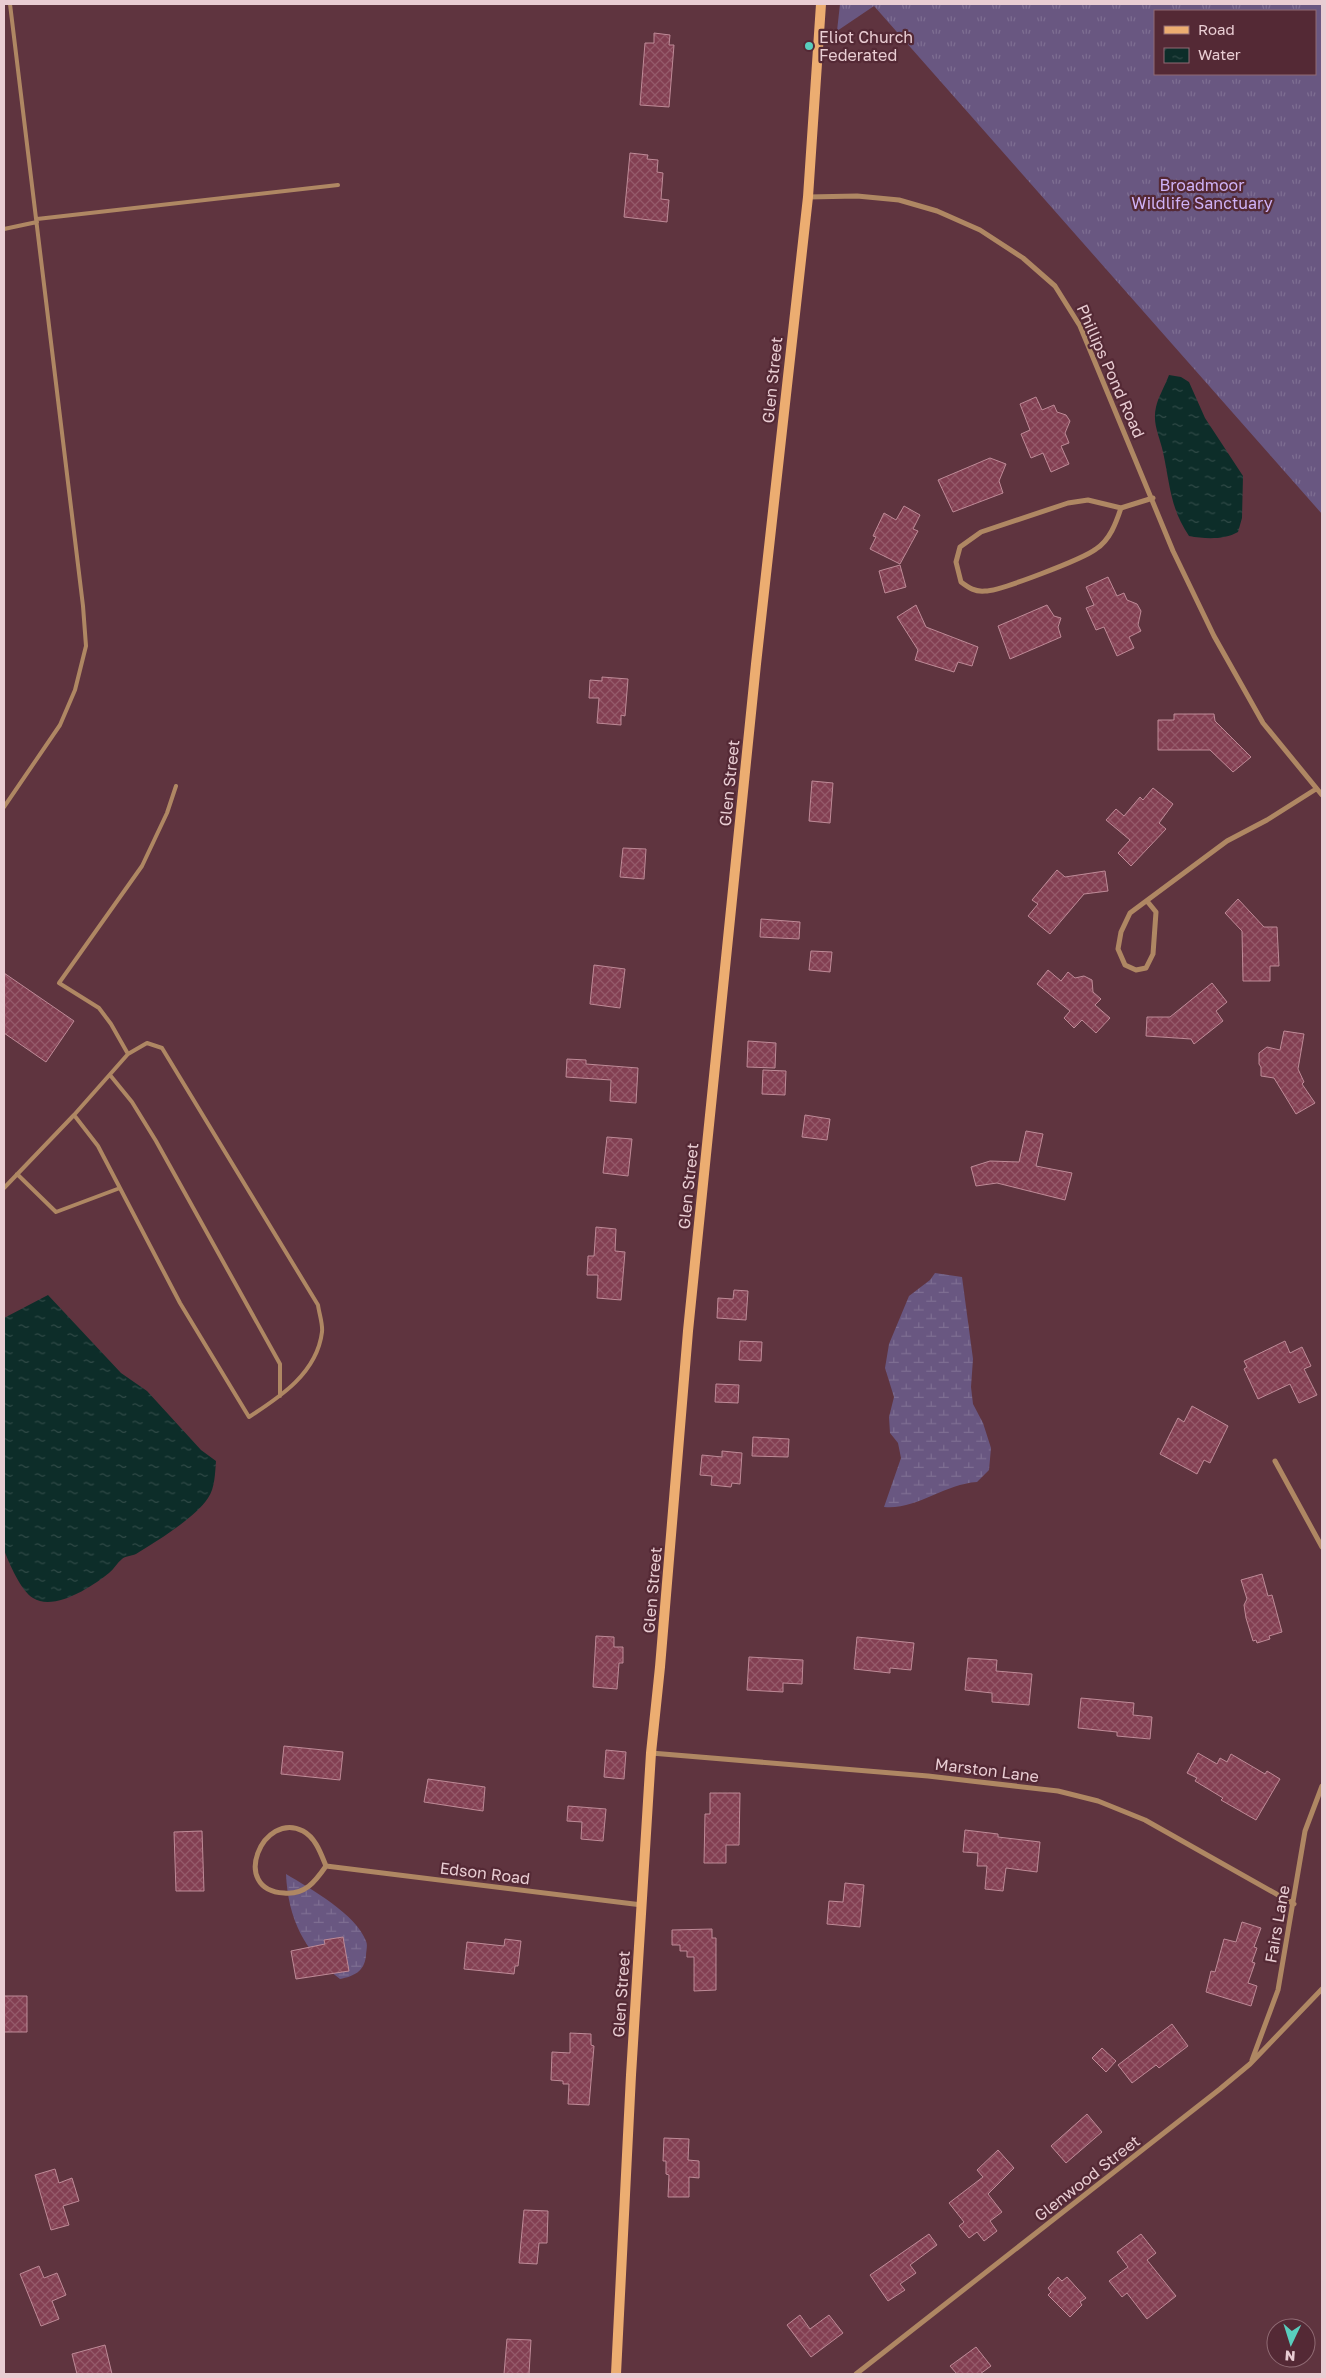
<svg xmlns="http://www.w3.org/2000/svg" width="1326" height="2378" font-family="'Golos Text',sans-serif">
<defs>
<pattern id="grass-tufts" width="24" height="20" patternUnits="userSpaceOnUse" patternTransform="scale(1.25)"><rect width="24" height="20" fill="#695781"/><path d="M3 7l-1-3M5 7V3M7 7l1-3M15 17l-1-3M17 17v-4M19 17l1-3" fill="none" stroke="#7e6e92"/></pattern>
<pattern id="wetland-marsh" width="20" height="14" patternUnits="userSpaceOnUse" patternTransform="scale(1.25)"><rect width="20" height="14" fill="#695781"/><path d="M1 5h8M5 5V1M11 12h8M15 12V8" fill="none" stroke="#7e6e92"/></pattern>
<pattern id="water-ripples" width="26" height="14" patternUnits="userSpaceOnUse" patternTransform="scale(1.25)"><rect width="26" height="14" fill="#0d2d29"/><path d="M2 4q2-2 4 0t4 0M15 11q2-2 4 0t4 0" fill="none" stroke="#304a47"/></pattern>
<pattern id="building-cross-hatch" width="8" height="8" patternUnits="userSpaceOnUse" patternTransform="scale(1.25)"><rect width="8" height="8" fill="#833f52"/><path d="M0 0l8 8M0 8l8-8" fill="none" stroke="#955a6a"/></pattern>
</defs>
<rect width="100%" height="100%" fill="#5f343f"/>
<!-- grass -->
<path fill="url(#grass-tufts)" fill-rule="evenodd" d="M840,4H1322V514L874,6L837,31ZM1155,11H1315V74H1155Z"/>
<!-- wetland -->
<path fill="url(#wetland-marsh)" d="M935,1273L962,1277L973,1359L971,1387L973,1404L983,1423L991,1448L989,1470L977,1482C944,1484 917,1510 884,1507L901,1458L898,1443L890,1433L889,1417L894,1397L885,1368L889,1344L909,1296L930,1280Z
M286,1874C311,1889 356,1914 366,1941C368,1945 366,1951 366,1956C364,1972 354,1976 340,1979C304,1952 288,1918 286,1874Z"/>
<!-- water -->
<path fill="url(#water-ripples)" d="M1169,375L1181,377L1189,382L1205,418L1243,476L1242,518L1238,532C1224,540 1205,539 1189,536C1170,508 1170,484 1163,452C1160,437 1152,424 1156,407C1158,397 1165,386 1169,375Z
M48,1295L121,1373L147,1391L201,1450L216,1461C215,1473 215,1488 208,1498C195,1518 157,1541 136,1554C131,1556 125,1556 122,1559C117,1563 114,1569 109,1573C93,1586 54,1612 33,1598C21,1591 9,1563 4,1550V1318Z"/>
<!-- building -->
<path fill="url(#building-cross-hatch)" stroke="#be8a97" d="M654,33L670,35L669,45H674L669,107L640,105L645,43H654Z
M630,153L648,155L647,159L658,160L657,172L663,173L661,199L669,200L667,222L624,217Z
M1036,397L1042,410L1054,405L1057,412L1066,415L1070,421L1065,433L1069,443L1061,446L1069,464L1051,472L1043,453L1031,458L1021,434L1030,430L1020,404Z
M990,458L1006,464L999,481L1003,493L953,512L938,480Z
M904,506L920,515L913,529L918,531L900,564L870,549L876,537L873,536L884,513L896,520Z
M900,565L906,587L885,593L879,571Z
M1108,577L1117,596L1124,593L1127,600L1137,604L1141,611L1138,625L1141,631L1129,637L1134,648L1117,656L1104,627L1096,630L1086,608L1094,605L1086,587Z
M916,605L926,627L978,647L972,666L958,662L954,672L915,660L918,650L897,617Z
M1047,605L1054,616L1061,618L1058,627L1061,637L1010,659L998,626Z
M602,677L628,679L625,716L621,715V725L597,723L599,698H589L590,680L602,681Z
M1174,714H1214L1215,721L1251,757L1233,772L1210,750H1158V720H1174Z
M812,781L833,783L830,823L809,821Z
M1153,788L1173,804L1159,823L1166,829L1131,866L1118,853L1130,840L1106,820L1116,809L1124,816L1140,797L1143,800Z
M623,848L646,849L644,879L620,877Z
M1057,870L1065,877L1105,871L1108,891L1084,894L1050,934L1028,916L1038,904L1032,900Z
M1238,899L1264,927H1277L1279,966H1270V981H1243L1242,931L1225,913Z
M761,919L800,922L799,939L760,937Z
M811,951L832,952L830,972L809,970Z
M594,965L625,969L620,1008L590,1004Z
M1048,970L1061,981L1068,972L1075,978L1084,976L1092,980L1093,992L1101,999L1095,1005L1110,1018L1096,1033L1082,1020L1074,1028L1064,1018L1070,1011L1037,984Z
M4,973L74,1021L46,1062L4,1033Z
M1212,983L1227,1002L1216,1011L1223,1021L1194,1044L1191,1039L1146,1036L1147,1017H1170Z
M1284,1031L1304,1034L1298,1069L1304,1082L1302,1084L1315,1103L1296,1114L1274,1078L1261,1076V1067L1259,1064V1053L1267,1047L1280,1050Z
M748,1041L776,1043L775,1068L747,1067Z
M567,1059L586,1060V1064L638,1068L636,1103L610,1101L611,1080L566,1077Z
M763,1070L786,1071L785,1095L762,1094Z
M805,1115L830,1119L827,1140L802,1137Z
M1026,1131L1043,1134L1036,1166L1072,1173L1065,1200L997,1183L976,1186L971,1167L990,1161L1019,1162Z
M607,1137L632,1139L628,1176L603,1173Z
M596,1227L616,1229L615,1251L625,1252L621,1300L597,1298L598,1275H587L588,1256H594Z
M734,1290L748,1291L746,1320L717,1318L718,1298L733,1299Z
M740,1341L762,1342L761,1361L739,1360Z
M1285,1341L1290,1353L1302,1347L1311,1366L1304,1369L1317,1395L1299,1403L1290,1384L1258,1399L1244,1369L1247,1367L1244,1361Z
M716,1384L739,1385L738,1403L715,1402Z
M1192,1406L1228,1426L1210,1463L1204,1460L1197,1474L1160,1454L1178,1418L1184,1422Z
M753,1437L789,1439L788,1457L752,1456Z
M722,1451L742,1453L740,1484L732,1483L731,1487L711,1485L712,1476L700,1475L702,1455L722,1457Z
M1262,1574L1268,1596L1272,1595L1282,1632L1269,1636L1270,1639L1257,1643L1256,1640L1253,1641L1246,1618L1244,1605L1247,1599L1241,1580Z
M596,1636L614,1637V1647H623V1663H619L617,1689L593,1687Z
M857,1637L914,1643L911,1670L890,1668V1673L854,1669Z
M749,1657L803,1660L802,1684L783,1683V1692L747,1690Z
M968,1658L997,1660L996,1671L1032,1674L1029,1705L992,1702V1693L965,1690Z
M1081,1698L1134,1703L1133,1715L1152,1717L1150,1739L1117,1736V1732L1078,1728Z
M284,1746L343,1752L340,1780L281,1774Z
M606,1750L626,1752L624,1779L604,1777Z
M1198,1753L1217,1764L1220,1758L1227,1762L1231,1754L1265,1774L1267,1771L1280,1779L1256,1820L1221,1800L1223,1798L1195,1781L1197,1778L1187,1773Z
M428,1779L485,1787L483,1811L424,1802Z
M710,1793H740L739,1845H726V1863H704L705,1814H710Z
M568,1806L606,1809L603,1841L581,1839L582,1822L567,1821Z
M965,1830L998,1834V1837L1040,1842L1037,1872L1006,1868L1003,1891L985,1889L987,1866H977L978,1853L963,1852Z
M202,1831L204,1891H176L174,1832Z
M845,1883L864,1885L860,1927L827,1924L829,1901L843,1902Z
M1242,1922L1261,1928L1254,1947L1257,1948L1252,1962L1255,1963L1248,1983L1257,1986L1251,2006L1206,1992L1211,1971L1215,1972L1224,1939L1236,1942Z
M712,1929V1938H716V1990L694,1991V1957H687V1951H680V1945H672V1930Z
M343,1937L349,1971L296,1979L291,1951L325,1944L324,1940Z
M505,1939L521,1941L518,1966H515L514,1974L464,1969L467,1942L504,1946Z
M4,1996H27V2032H4Z
M1172,2024L1188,2046L1159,2068L1156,2065L1132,2083L1118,2065Z
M570,2033L591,2034V2045L594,2046L589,2105L568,2104L569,2084H563V2081L551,2080L552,2052L570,2053Z
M1102,2048L1116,2061L1106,2072L1092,2058Z
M1087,2114L1102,2132L1066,2163L1051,2146Z
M664,2138L689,2139L688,2160L699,2161V2178L689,2177V2197H668L669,2175L666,2174V2161H663Z
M998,2150L1014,2168L988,2194L1002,2212L990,2221L997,2231L984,2241L977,2232L969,2238L959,2226L964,2222L949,2203L983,2177L977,2170Z
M55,2169L59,2183L72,2178L79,2201L63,2206L69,2225L51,2230L35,2175Z
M524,2210L548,2211L547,2243H539L537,2264L519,2263Z
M929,2234L937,2245L910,2265L916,2273L900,2284L905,2290L888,2301L870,2275Z
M1141,2234L1156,2253L1147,2260L1176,2296L1147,2319L1127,2293L1122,2297L1109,2281L1128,2267L1117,2252Z
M39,2266L44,2278L57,2273L66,2295L52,2301L59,2319L41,2326L20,2274Z
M1058,2277L1062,2281L1067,2277L1086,2298L1080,2302L1082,2305L1070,2317L1048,2295L1051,2292L1048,2288Z
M800,2315L810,2329L829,2315L843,2333L811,2357L787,2325Z
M507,2339L531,2340L529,2374H504Z
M105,2345L112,2374H77L72,2354Z
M976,2347L991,2366L980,2374H957L950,2366Z"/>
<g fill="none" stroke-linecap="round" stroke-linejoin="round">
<!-- lane -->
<path stroke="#af8763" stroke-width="4" d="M37,219L338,185
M4,229L37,222
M4,807L60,725L75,690L86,646L83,606L10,4
M110,1075L132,1102L156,1141L280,1364V1396
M74,1115L98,1146L180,1303L249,1417C280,1397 317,1373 322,1332C323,1324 319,1313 318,1305L162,1048L147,1043L128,1054
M17,1174L56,1212L120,1188
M4,1188L74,1115L128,1054L111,1024L99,1008L59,983L142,866L167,813L176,786"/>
<!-- street -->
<path stroke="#af8763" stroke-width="5" d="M808,197L857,196L899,200L937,211L980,230L1023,258L1055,286L1080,326L1173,551L1214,636L1263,723L1322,795
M1121,508C1116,523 1110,540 1096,549C1083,559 1000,591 985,591C975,592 969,588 961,582L956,562L960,547L981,532L1068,503L1088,500L1121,508L1153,498
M1147,901L1156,912L1153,954L1146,968L1136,970L1125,965L1118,949L1121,932L1130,913L1227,841L1267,820L1316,789
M1275,1461L1322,1547
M651,1753L928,1776L1058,1791L1098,1801L1145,1820L1294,1904
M326,1866C315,1882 305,1895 284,1893C229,1890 263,1810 303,1831C316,1838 321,1854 326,1866L642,1905
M1252,2060L1278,1990L1305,1831L1322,1786
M856,2374L1220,2089L1250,2064L1322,1989"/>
<!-- secondary -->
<path stroke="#ecad71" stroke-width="10" d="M616,2374L631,2075L651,1753L660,1667L688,1331L756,664L808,197L821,4"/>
</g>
<!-- markers -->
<circle fill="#59cebe" stroke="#542935" stroke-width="2" cx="809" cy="46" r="5"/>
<g text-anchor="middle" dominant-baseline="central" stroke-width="4.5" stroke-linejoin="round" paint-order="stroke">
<!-- poi labels -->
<g font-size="16" fill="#e9cdd3" stroke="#542935" text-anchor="start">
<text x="819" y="37">Eliot Church<tspan x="819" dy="18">Federated</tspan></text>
</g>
<!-- park labels -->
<g font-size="16" fill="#cfb2f7" stroke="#542935">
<text x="1202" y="185">Broadmoor<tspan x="1202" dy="18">Wildlife Sanctuary</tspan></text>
</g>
<!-- street labels -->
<g font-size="16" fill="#e9cdd3" stroke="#542935">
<text transform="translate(1111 371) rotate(66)">Phillips Pond Road</text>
<text transform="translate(772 380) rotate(-84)">Glen Street</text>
<text transform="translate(729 783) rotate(-84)">Glen Street</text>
<text transform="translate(688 1186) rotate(-84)">Glen Street</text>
<text transform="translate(652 1590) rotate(-85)">Glen Street</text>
<text transform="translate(987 1770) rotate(7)">Marston Lane</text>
<text transform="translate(485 1873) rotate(7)">Edson Road</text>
<text transform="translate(1277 1924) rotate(-80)">Fairs Lane</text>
<text transform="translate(621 1994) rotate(-86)">Glen Street</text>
<text transform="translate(1087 2178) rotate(-38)">Glenwood Street</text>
</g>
</g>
<!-- border -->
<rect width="1326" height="2378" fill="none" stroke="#e9cdd3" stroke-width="10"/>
<!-- legend -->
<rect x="1154" y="10" width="162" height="65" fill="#542935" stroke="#906b74"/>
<rect x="1164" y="26" width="25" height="8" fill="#ecad71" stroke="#906b74"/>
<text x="1198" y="35" font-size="15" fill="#e9cdd3">Road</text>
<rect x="1164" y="48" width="25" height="15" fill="url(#water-ripples)" stroke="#906b74"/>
<text x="1198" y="60" font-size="15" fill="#e9cdd3">Water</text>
<!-- north arrow -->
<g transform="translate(1291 2343) rotate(184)"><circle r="24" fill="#542935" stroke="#906b74"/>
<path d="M0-4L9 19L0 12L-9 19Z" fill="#59cebe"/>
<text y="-8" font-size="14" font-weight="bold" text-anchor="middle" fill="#e9cdd3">N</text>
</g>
</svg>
